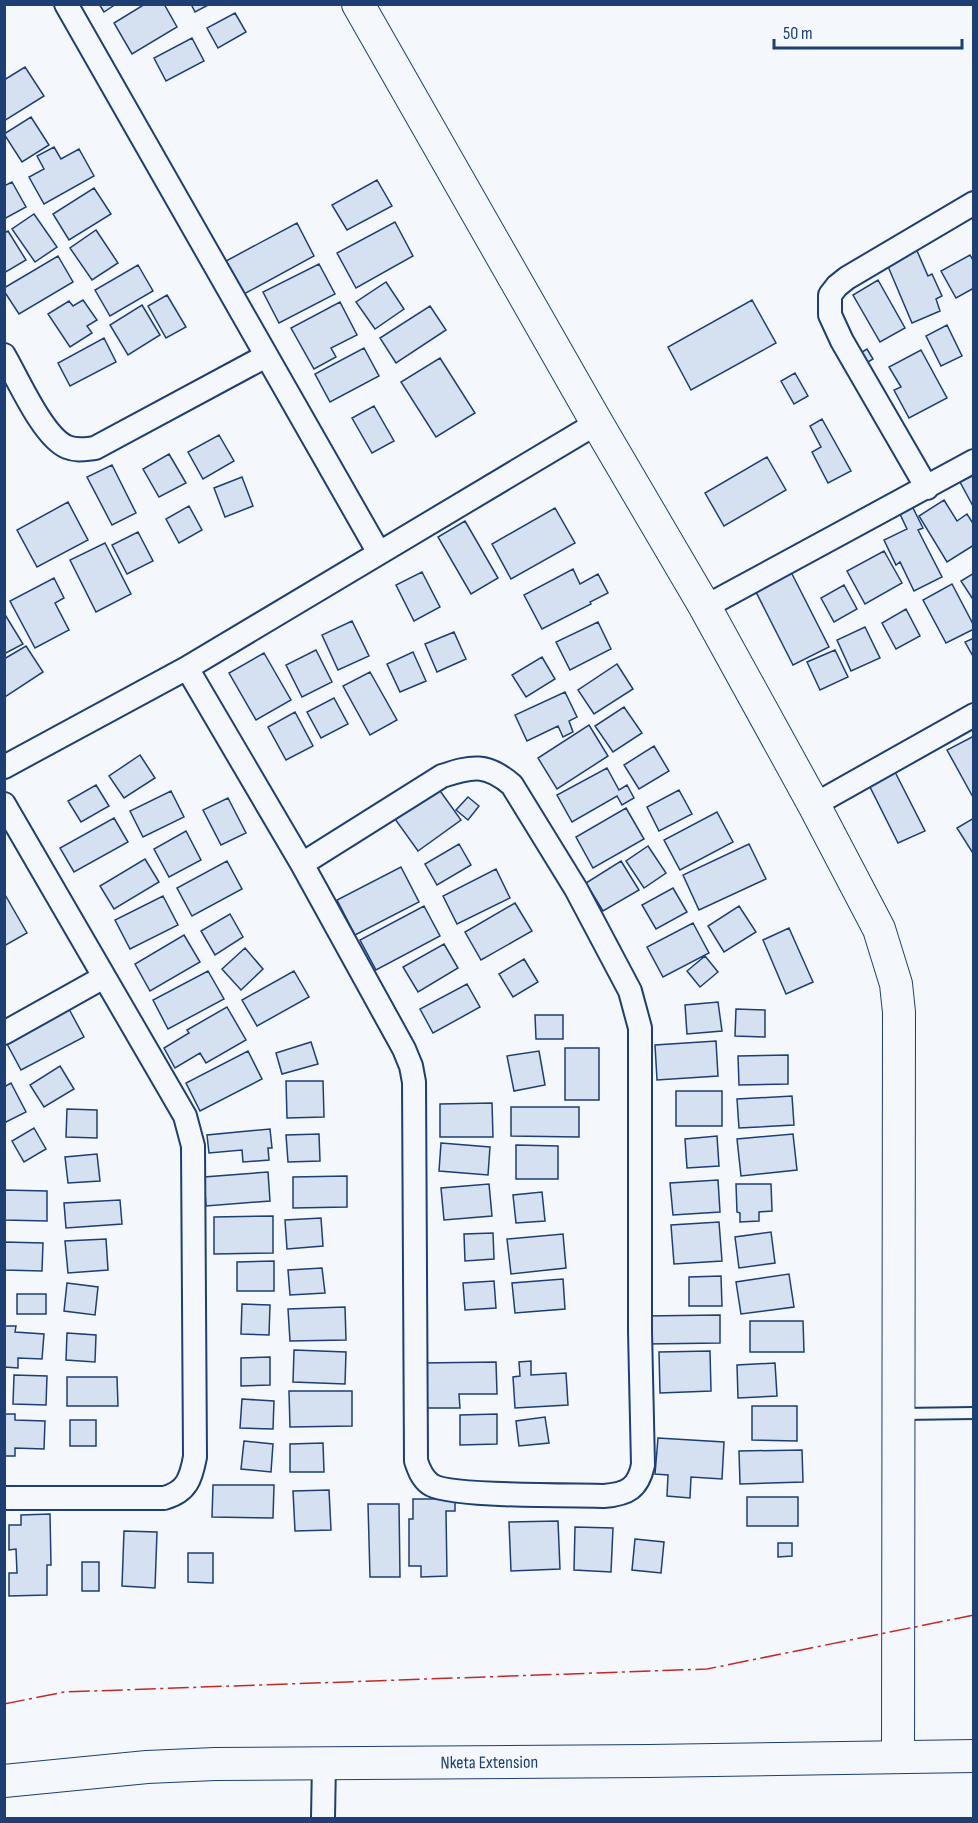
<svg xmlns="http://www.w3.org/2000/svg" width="978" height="1823" font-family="'Sofia Sans Condensed',sans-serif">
<rect width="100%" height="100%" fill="#f4f7fb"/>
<!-- building -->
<path fill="#d5e0f0" stroke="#1d3f73" stroke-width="1.5" d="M99,4H116L104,12Z
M145,4H164L177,27L132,54L114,23Z
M191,4H210L195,12Z
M235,13L246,32L218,48L207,28Z
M192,38L204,61L166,81L154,58Z
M25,67L44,96L4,121V80Z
M31,117L49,145L22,162L4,134Z
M54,147L61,159L79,149L94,176L44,204L29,177L44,169L37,156Z
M377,180L392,206L347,230L332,205Z
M12,182L26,207L4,219V186Z
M94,188L111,214L69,240L53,214Z
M34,214L57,247L35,262L12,229Z
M395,222L413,256L356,288L337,253Z
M297,223L314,256L244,294L226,261Z
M96,230L118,263L92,280L70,248Z
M8,231L26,260L4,273V233Z
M914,244L928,276L932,274L942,296L936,299L940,311L912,323L884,257Z
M970,255L974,262V288L956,298L941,271Z
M58,256L73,282L19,314L4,291V288Z
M319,264L335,294L279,323L263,292Z
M138,265L153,291L110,316L95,290Z
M878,280L905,328L880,342L853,295Z
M386,282L404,309L375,329L356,302Z
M167,295L186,327L166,338L148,306Z
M83,300L97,320L87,326L92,333L70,347L48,314L69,301L73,306Z
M752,300L776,343L691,390L668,347Z
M340,302L357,335L331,348L336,357L314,369L291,328Z
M142,305L160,335L128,355L110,325Z
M430,306L446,330L396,363L380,338Z
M947,325L962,356L941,366L926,336Z
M104,338L116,362L70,386L58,363Z
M364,348L379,376L330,402L315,374Z
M867,349L873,359L860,367L854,357Z
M921,350L947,398L909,418L894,390L901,387L889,367Z
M440,358L475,413L436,437L401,382Z
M795,373L808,396L794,404L781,381Z
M374,406L394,441L372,453L352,418Z
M822,419L851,471L828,483L812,452L821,447L810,426Z
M219,435L234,461L203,479L188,452Z
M169,454L186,483L159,497L143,469Z
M767,457L786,490L724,526L705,493Z
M112,465L136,513L112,525L87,477Z
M974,475V508L960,482Z
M242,477L253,506L225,517L214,488Z
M944,500L957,521L967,514L974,525V545L947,562L919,516Z
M68,502L88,540L37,567L17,530Z
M189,506L202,530L179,543L166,519Z
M912,506L923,528L918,530L942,577L914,591L900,562L896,565L884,540L907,529L899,512Z
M555,508L575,543L511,579L492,544Z
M465,521L498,578L471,594L438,537Z
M138,532L153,561L127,574L112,545Z
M105,543L131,594L96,612L70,560Z
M884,551L902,583L865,604L847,571Z
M573,569L580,584L598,574L608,593L590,602L591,604L542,629L524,595Z
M422,572L440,607L414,621L396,585Z
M791,572L829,647L793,665L755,590Z
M974,573V601L961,581Z
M54,578L64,598L55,603L69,630L35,648L10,601Z
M952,584L974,626V629L946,643L923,600Z
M844,585L857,609L834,622L821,598Z
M906,609L920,636L896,649L882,623Z
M4,613L23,644L4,654Z
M352,621L369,656L338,670L322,635Z
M598,622L611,649L570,670L556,642Z
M865,627L880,658L851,671L837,640Z
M454,632L466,659L437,672L425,644Z
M974,638V658L965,642Z
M26,646L43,672L5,697L4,659Z
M316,650L332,682L302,697L286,665Z
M835,650L848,677L820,690L807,662Z
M413,652L426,681L400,692L387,664Z
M264,653L291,700L256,720L229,673Z
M542,657L555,679L526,697L512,675Z
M617,664L633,689L594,714L578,690Z
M370,672L397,720L370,735L343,686Z
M565,692L577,717L569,721L573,732L563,737L558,726L527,741L515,715Z
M334,698L348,724L321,738L307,712Z
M624,707L642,733L613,752L595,726Z
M295,712L313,746L286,760L268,727Z
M589,725L608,756L557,789L538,758Z
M974,736V799L947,750Z
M654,746L669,771L639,789L624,765Z
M140,755L155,778L124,798L109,776Z
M607,768L619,790L627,785L634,798L622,805L617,796L572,822L557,795Z
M894,770L925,831L898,843L868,783Z
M96,785L109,806L81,822L68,801Z
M438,788L461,820L418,851L395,819Z
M679,790L692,814L659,831L647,807Z
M171,791L184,817L143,837L130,811Z
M468,797L479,806L468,820L456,810Z
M228,798L246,833L221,845L203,810Z
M626,808L644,839L593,868L576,837Z
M717,812L733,842L680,870L664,840Z
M114,818L128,842L74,872L60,848Z
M974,818V855L957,828Z
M186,831L201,860L169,877L154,849Z
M459,844L471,865L437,885L425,864Z
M749,844L766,879L699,910L683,875Z
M648,846L666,873L644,888L626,861Z
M145,859L159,882L114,909L100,886Z
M227,861L242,889L192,916L177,888Z
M621,861L639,890L603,911L586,883Z
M401,867L419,902L355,935L337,900Z
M496,869L510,898L457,924L443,896Z
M673,888L687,912L656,929L642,905Z
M4,893L27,933L4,946Z
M163,896L178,925L130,949L115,920Z
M515,903L532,931L481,960L465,932Z
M424,906L440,936L376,970L360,940Z
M739,906L756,932L724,952L708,926Z
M230,914L243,937L215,955L201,931Z
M693,923L709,953L663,977L647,947Z
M789,928L813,982L786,994L763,940Z
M184,935L200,962L150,991L135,964Z
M444,944L458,968L418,992L403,967Z
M245,948L263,969L241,990L222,969Z
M705,956L718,972L700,987L687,971Z
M524,959L538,982L513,997L499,974Z
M208,971L224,999L168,1029L153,1000Z
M294,971L309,997L257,1026L242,1000Z
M467,984L480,1007L433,1033L420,1009Z
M718,1002L722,1031L687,1034L685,1005Z
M227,1007L246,1040L206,1063L200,1053L175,1068L164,1048L189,1033L187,1030Z
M69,1009L84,1037L21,1070L6,1042Z
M736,1009L765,1010V1037L735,1036Z
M535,1015H563V1039H536Z
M716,1041L718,1076L657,1080L655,1045Z
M311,1042L318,1064L282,1074L276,1053Z
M565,1048H599V1100H565Z
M248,1051L262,1079L200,1111L186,1083Z
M539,1051L545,1085L514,1091L507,1056Z
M788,1055V1084L739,1085L738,1056Z
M60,1066L74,1089L44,1107L30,1085Z
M286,1081H323L324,1117L287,1118Z
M11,1083L26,1112L4,1123V1087Z
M676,1091H722V1126H676Z
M792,1096L794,1125L739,1128L737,1099Z
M492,1103L493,1137H440V1104Z
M511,1107H579V1137L511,1136Z
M67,1109L97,1110V1138L66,1137Z
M34,1128L46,1149L24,1162L12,1141Z
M270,1129L272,1148H268L269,1160L243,1162L242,1150L209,1153L207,1135Z
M319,1134L320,1161L288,1162L286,1135Z
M793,1134L797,1170L741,1176L737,1139Z
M717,1136L719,1166L687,1168L685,1139Z
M441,1143L490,1147L488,1175L439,1171Z
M516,1145L558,1146V1179H516Z
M97,1154L100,1181L68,1183L65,1157Z
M268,1172L270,1201L206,1206L204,1177Z
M347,1176V1207L293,1208V1177Z
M718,1180L720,1212L673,1215L670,1183Z
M489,1184L492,1216L444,1220L441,1188Z
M736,1184H771L772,1211L759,1212V1221L740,1222V1213L737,1212Z
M4,1190L47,1191V1221L4,1220Z
M542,1192L545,1221L516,1223L513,1195Z
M120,1200L122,1224L66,1228L64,1203Z
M273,1216V1253L214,1254V1217Z
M321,1218L323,1246L287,1249L285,1220Z
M719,1222L722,1261L674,1264L671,1225Z
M771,1232L775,1263L739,1268L735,1237Z
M493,1233L494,1259L465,1261L464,1234Z
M563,1234L566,1268L511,1274L507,1239Z
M106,1239L108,1270L68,1273L65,1241Z
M4,1242L43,1243L42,1271L4,1270Z
M274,1261V1291H237V1262Z
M322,1268L325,1293L290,1295L288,1270Z
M789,1274L794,1307L741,1314L736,1282Z
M721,1276L722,1306H689V1277Z
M563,1279L565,1309L515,1313L512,1283Z
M494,1281L496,1308L465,1310L463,1283Z
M67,1283L98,1287L95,1315L64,1311Z
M17,1294H46V1314H17Z
M242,1304L270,1305L269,1335L241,1334Z
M345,1307L346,1340L290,1341L288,1309Z
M720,1315V1343L645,1344L644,1316Z
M750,1321H803L804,1352H750Z
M4,1326H16L15,1332L44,1334L42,1359L18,1358V1368L4,1367Z
M67,1333L96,1335L95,1362L66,1360Z
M294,1350L346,1352L345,1384L293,1382Z
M710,1351L711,1391L660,1393L659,1352Z
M270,1357V1385L241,1386V1358Z
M531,1361V1375L566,1373L568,1405L515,1408L513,1377L520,1376L519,1362Z
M496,1362L497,1394H459L460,1408H424L421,1363Z
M775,1363L777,1396L738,1398L737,1365Z
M14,1375L47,1376L46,1405L13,1404Z
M67,1377H117L118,1406H67Z
M289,1391H352V1426L290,1427Z
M242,1399L274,1401L273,1429L240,1428Z
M752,1406H797V1441L752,1440Z
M4,1414H15V1420L45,1421L44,1449L15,1448V1456H4Z
M497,1414V1444L460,1445V1415Z
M545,1417L549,1443L519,1446L516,1421Z
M70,1420H96V1446H70Z
M658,1438L724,1442L722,1479L691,1477L690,1498L667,1496L668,1475L655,1474Z
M244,1441L273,1444L271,1472L241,1469Z
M323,1443L324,1472H290V1444Z
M802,1450L803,1482L740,1484L739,1451Z
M213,1485H274L273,1518L212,1517Z
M329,1490L331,1530L295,1531L293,1491Z
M747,1497H798V1526H747Z
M413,1499H455V1511H446L447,1576L421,1577V1566H409V1519H413Z
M368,1504H399L400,1577H370Z
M50,1514L51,1565H47V1595L9,1596V1573H17L16,1549L9,1550V1525H21V1515Z
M558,1521L560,1569L511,1571L509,1522Z
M575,1527L613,1528L611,1572L574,1570Z
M124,1531L157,1532L155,1588L122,1586Z
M635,1539L664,1542L661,1573L632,1570Z
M778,1543H792V1556L778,1557Z
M188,1553H213V1583L188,1582Z
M82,1562H99V1591H82Z"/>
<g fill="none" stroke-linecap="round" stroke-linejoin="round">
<defs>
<path id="lane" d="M902,1414L974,1413"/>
<path id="street" d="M66,4L379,553
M4,355C18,379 43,437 67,447C77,451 85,449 95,448L266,356
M927,488L842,341L830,315V295L837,286L847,278L974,203
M705,607L974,461
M187,668L302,864L404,1049L411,1066L414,1082L416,1461C419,1470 422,1478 430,1484C446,1497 576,1495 604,1496C628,1494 638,1488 643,1465L640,1331V1028L630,991L576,889L512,785C487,763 472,766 442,776L302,864
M4,767L187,668L597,423
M4,804L185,1116L193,1146L195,1457C191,1478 187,1492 164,1498H4
M814,805L974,715
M4,1033L104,977
M323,1818L324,1763"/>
<g id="secondary">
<path d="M358,4L597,423L705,607L814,805L879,929L896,984L899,1012L898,1757"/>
<path id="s1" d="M4,1781L147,1767L215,1764L649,1761L974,1756"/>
</g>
</defs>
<!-- lane casing -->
<use href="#lane" stroke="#1d3f73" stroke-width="14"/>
<!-- street casing -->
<use href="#street" stroke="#1d3f73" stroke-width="26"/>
<!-- secondary casing -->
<use href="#secondary" stroke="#1d3f73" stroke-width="34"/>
<!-- lane -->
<use href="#lane" stroke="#f4f7fb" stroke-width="10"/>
<!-- street -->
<use href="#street" stroke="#f4f7fb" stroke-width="22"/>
<!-- secondary -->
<use href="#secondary" stroke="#f4f7fb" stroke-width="32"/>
<!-- power -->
<path stroke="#c62828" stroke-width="1.5" stroke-dasharray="21 4.5 3 4.5" stroke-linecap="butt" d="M4,1704L64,1692L707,1669L974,1615"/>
</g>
<g text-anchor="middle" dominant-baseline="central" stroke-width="4.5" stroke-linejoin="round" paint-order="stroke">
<!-- street labels -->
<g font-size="18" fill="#1d3f73" stroke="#f4f7fb">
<text stroke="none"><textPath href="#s1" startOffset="486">Nketa Extension</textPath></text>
</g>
</g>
<!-- border -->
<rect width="978" height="1823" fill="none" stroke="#1d3f73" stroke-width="12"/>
<!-- scale -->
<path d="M774 39v9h188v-9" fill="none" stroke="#1d3f73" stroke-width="3"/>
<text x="783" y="39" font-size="18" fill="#1d3f73" stroke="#f4f7fb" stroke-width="4.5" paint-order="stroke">50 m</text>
</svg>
